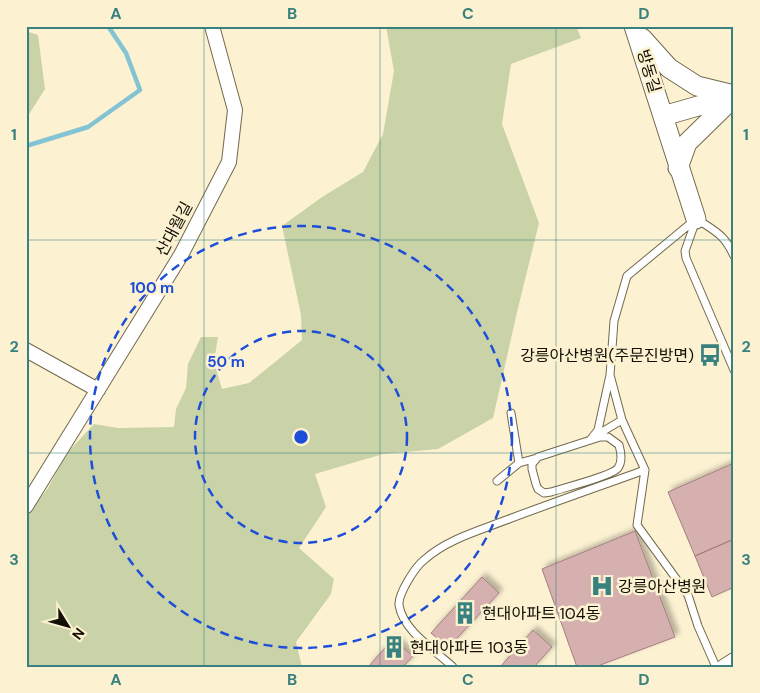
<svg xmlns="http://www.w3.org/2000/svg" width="760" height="693" font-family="'DM Sans','Noto Sans KR',sans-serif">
<defs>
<filter id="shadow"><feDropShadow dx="4" dy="-4" stdDeviation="2.5" flood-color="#0004"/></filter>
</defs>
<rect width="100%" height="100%" fill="#fcf2d2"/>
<!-- green -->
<path fill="#cad3a8" d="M386,26H576L581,38L511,64L502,124L539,223L518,308L493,418L438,449L383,454L315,474L326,507L299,548L334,579L331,594L296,642L302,667H26V517L48,488L68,452L94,424L118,428L174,427L176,409L186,388L188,364L201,337H218L214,362L222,389L249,383L302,340L301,315L282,226L322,197L363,172L383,134L394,71Z
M26,31L38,35L45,89L26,119Z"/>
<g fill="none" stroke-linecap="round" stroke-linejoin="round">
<!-- stream -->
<path stroke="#83c3d3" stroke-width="4.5" d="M26,146L88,127L140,90L126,53L108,26"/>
</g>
<!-- building -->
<path fill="#d5b0af" stroke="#a27f7e" filter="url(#shadow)" d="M734,463V539L695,556L668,492Z
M635,531L675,637L595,667H577L542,569Z
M734,539V587L712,597L695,556Z
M482,577L499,593L448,648L431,633Z
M533,630L552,647L534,667H500Z
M393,639L413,656L403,667H368Z"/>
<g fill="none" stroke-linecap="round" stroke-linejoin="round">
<defs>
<path id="lane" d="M697,219C716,232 724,234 734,256
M696,220L685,251L686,258L734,370
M610,375L622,420L645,470L637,525L688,595L698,626L716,667
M511,413L519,463
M595,436L622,420
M600,437H608L619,445C621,452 623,461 618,468C612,476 563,488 551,492L544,493L538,489L536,484L532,469V464L538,457Z
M591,439L598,430L610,375L614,321L627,276L696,219
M497,481L519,463L537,458
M453,667C435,650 403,631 399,605C398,594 415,567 424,560C447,539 481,530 509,519C554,502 600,486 645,470"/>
<path id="street" d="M26,350L98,390
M26,506L181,255L229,162L235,110L212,26
M723,667L734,660"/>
<path id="secondary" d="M634,26L696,219
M642,38L669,68L697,86L734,95
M663,116L733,96
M678,168L687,143L734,97"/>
</defs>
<!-- lane casing -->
<use href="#lane" stroke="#72694d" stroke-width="9"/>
<!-- street casing -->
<use href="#street" stroke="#72694d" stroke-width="16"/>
<!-- secondary casing -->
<use href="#secondary" stroke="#72694d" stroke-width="21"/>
<!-- lane -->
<use href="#lane" stroke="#fff" stroke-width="7"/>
<!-- street -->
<use href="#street" stroke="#fff" stroke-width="14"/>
<!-- secondary -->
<use href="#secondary" stroke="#fff" stroke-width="19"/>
</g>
<!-- grid -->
<path fill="none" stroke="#38817f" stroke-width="1" stroke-opacity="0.55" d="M204,26V667M380,26V667M556,26V667M26,240H734M26,453H734"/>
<!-- distance rings -->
<g fill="none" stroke="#1d4ed8" stroke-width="2.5" stroke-dasharray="9 6">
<circle cx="301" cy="437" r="106"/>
<circle cx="301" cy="437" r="211"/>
</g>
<!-- icons -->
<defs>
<symbol id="bus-bare" viewBox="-9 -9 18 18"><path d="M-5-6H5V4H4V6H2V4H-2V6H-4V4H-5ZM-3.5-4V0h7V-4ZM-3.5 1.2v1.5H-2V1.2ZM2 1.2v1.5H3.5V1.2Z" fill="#38817f" stroke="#fcf2d2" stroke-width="2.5" paint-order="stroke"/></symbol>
<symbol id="hospital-bare" viewBox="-9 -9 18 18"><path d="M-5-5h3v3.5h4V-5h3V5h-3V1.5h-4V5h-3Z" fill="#38817f" stroke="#fcf2d2" stroke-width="2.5" paint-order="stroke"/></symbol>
<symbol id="building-bare" viewBox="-9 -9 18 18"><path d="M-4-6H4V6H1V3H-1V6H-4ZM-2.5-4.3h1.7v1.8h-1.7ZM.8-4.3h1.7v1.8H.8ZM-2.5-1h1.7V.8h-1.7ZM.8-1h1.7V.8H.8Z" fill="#38817f" stroke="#fcf2d2" stroke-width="2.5" paint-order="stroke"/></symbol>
</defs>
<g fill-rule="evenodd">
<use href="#bus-bare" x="694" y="339" width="32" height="32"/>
<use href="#hospital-bare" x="586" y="570" width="32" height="32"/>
<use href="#building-bare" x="449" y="597" width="32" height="32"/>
<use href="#building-bare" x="378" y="631" width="32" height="32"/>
</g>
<g text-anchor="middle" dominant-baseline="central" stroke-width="5" stroke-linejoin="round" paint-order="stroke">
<!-- street labels -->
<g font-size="16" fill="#130f05" stroke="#fcf2d2">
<text transform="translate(649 71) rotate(73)">방동길</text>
<text transform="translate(174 229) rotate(-62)">산대월길</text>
</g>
<!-- poi labels -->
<g font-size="16" fill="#130f05" stroke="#fcf2d2" text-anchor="start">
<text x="694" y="355" text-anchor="end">강릉아산병원(주문진방면)</text>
<text x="618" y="586">강릉아산병원</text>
<text x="482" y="613">현대아파트 104동</text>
<text x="410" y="647">현대아파트 103동</text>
</g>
</g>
<circle cx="301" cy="437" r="8" fill="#1d4ed8" stroke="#fcf2d2" stroke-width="2.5"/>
<g font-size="15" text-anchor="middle" font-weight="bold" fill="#1d4ed8" stroke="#fcf2d2" stroke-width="5" stroke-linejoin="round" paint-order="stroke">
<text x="152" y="293">100 m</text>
<text x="226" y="367">50 m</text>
</g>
<!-- border -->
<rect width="760" height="693" fill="none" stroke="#fcf2d2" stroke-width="55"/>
<!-- north arrow -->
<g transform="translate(68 626) rotate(127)" stroke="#fcf2d2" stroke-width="4" paint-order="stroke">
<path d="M0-4L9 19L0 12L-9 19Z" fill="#130f05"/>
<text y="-8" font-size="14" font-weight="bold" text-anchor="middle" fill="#130f05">N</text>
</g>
<rect x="28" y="28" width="704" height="638" fill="none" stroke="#38817f" stroke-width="2"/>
<g font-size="16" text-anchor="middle" font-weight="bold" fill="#38817f">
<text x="116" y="19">A</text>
<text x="292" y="19">B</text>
<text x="468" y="19">C</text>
<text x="644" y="19">D</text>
<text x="14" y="140">1</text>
<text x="746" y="140">1</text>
<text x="14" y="352">2</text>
<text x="746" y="352">2</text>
<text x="14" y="565">3</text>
<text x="746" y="565">3</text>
<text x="116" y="685">A</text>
<text x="292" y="685">B</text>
<text x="468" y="685">C</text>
<text x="644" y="685">D</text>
</g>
</svg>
